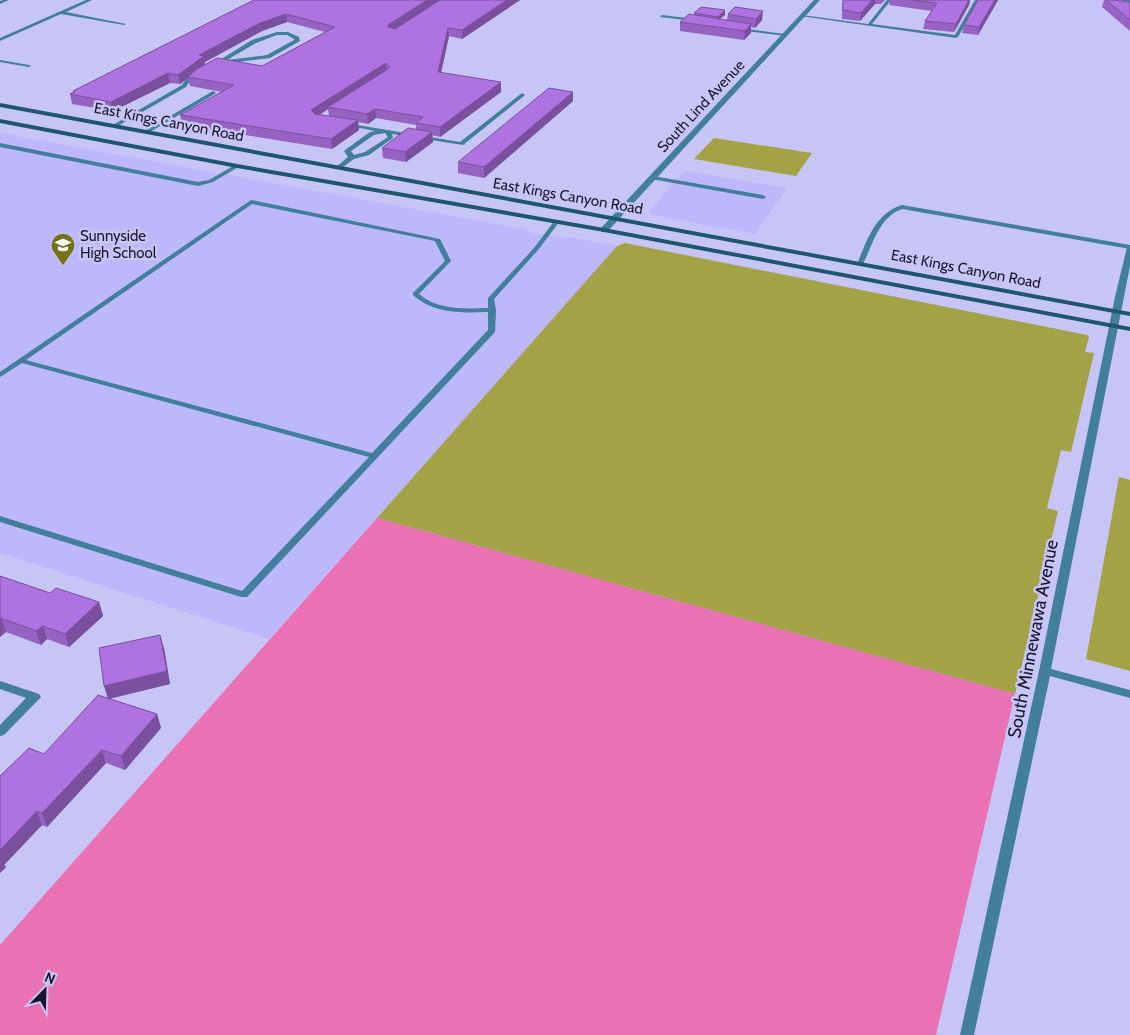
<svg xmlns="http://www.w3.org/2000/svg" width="1130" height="1035" font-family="Cabin,sans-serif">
<rect width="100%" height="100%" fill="#c7c4f6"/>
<!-- built -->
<path fill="#bdb7fc" d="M0,133L523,229L532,233L561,238H575L618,246L269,639L0,553Z
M685,171L787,188L755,234L653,215L649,211Z"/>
<!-- green -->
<path fill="#a4a247" d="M714,138L812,153L796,176L694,159Z
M625,243L1087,335L1089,337L1085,352L1094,353L1071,452L1061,450L1047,508L1058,511L1015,694L377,518L617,246Z
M1119,477L1130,480V671L1086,659Z"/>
<!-- water -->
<path fill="#ea71b4" d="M377,518L1015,694L936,1035H0V945Z"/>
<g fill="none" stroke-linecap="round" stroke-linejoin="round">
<!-- lane -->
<path fill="#427f9a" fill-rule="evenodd" d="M3,0H9L0,4V1Z
M86,0H92L66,12L126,24L124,25L61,14L0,41V38Z
M887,0H891L872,24L955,35L975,0H979L958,37L956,38L800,16L802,15L868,24Z
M662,15L694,19L696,20L694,21L660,17Z
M740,28L785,34L787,35L785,36L738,30V29Z
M0,60L29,65L31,66L29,67L0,62Z
M213,91L216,93L215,94L148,133L143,132Z
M0,143L198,182L209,180L235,165L240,166L213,182L198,186L0,147Z
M653,176L763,195L766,197L763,199L651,179L650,178Z
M251,200L440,239L451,261L419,294C438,310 464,309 488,308V298L534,248L555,220L560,221L538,250L494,299L496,310L495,332L247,597H241L0,522V516L242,591L369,457L22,363L0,377V372ZM252,204L435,241L445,261L413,293V295C434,314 462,313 488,312V330L372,453L26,360Z
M902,205L1130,245V249L902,209C879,217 873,244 863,264L860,266L858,265L857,264C867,241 875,213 902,205Z"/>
<!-- street -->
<path fill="#427f9a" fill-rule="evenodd" d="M814,0H820L607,232H601V228Z
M1121,0H1130V3L1122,1Z
M277,32H288L299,37L300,41L270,58L221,64L213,68L210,66L252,40ZM277,35H287L294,39V40L267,55L227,60L256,43Z
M200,71L203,73L202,74L190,81L186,87L116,127L111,126L182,85L186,79Z
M522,93L525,95L524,96L463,145L392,134L393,138L369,155L354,159L340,169L335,168L348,157L344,151L345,150L370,132L375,131L345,125V123L460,142ZM385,133L388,137L365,152L354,155L351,151L374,135Z
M1127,247H1130V266L1051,669L1130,690V698L1050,676L974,1035H960L1039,671L1115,297Z
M0,681L39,694L41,697L4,735L0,736V725L26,698L0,689Z"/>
<!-- secondary -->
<path fill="#1e566d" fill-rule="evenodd" d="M0,103L1130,312V316L0,107Z
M0,119L237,164L604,228L1130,327V331L604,232L237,168L0,123Z"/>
</g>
<!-- wall -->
<path fill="#9663c2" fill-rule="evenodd" d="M254,0H520L462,39L449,36L441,73L501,92L440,137L432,135L433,142L406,162L383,158L382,148L416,130V125L376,118L368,124L358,122L359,130L332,149L182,125L180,115L222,92L190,86L188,78L180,84L170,83L113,111L72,104L70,94L73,93V91ZM287,22L325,32L262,66L205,65V62L262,31ZM328,109L329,116L320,115Z
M843,0H885L881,4H875L860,21L842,19V9Z
M890,0H970L969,5L954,32L923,29L925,21L932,11L889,5Z
M998,0L978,35L962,33L964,25Z
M1104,0H1113L1130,2V31L1102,7Z
M694,13L725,15L720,19L727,20L728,14L762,20L755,28L751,27V33L744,40L680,31V22L694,15Z
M573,101L484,178L458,173V162Z
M0,576L50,593L99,602L103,616L69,647L47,639L41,645L6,632L0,637Z
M164,648L170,684L109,699L157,714L161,728L125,770L106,763L47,827L42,825L4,865L6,867L0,873V776L44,754Z"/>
<!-- shaded-wall -->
<path fill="#7a509e" d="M427,0H441L389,33L388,27V25Z
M507,0H520L462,39V30Z
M872,0H875V4L860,21L861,13Z
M969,0H970L969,5L954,32L956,24Z
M995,0H998L978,35L979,27Z
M725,10V15L717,21L718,17Z
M763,11L762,20L755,28L756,19Z
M286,14L287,22L262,31L205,62V65L188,77V78L180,84L178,75L199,55L260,23Z
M751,24V33L744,40L745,31Z
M448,28L449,36L439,82L438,72Z
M386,63L387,72L328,107V109L312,119L311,110Z
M168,73L170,83L113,111L111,102Z
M501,82V92L440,137V127Z
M573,92V101L484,178V167Z
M375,109L376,118L368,124L367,114Z
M358,120L359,130L332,149L331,139Z
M432,132L433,142L406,162L405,152Z
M99,602L103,616L69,647L65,634Z
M1,618L6,632L0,637V620Z
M43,626L47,639L41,645L36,631Z
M160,635L164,648L170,684L108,699L104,686Z
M157,714L161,728L125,770L121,756Z
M102,750L106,763L47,827L42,813Z
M37,811L42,825L4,865L6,867L0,873V850Z"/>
<!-- building -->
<path fill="#af73e1" stroke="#7a509e" d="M254,0H427L388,25V27L395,29L440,0H507L462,30L448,28L438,72L501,82L440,127L416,123L423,117L375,109L367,114L328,107L388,69L390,67L386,63L311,110L315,114L358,120L331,139L180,115L234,85L188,77L197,69L217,58L262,66L335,27L286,14L260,23L199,55L204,56L178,75L168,73L111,102L70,94L75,92L73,91Z
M843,0H872L861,13L843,10Z
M913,0H969L956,24L925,21L937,3Z
M978,0H995L979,27L964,25Z
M1106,0H1113L1130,2V20Z
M701,7L725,10L718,17L694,13Z
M735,7L763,11L756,19L728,14Z
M689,14L751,24L745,31L680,22Z
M549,88L573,92L484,167L458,162Z
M408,128L432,132L405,152L382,148Z
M0,576L50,593L56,588L99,602L65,634L43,626L36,631L1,618L0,620Z
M160,635L167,671L104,686L99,648Z
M98,695L157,714L121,756L102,750L42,813L37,811L0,850V776L29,748L44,754Z"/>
<!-- icons -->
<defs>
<symbol id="school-pin" viewBox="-11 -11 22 30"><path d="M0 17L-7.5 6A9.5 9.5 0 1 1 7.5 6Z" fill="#747215" stroke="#c7c4f6"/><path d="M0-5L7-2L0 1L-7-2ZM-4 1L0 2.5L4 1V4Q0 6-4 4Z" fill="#fff"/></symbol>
</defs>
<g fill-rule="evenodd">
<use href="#school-pin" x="49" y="231" width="28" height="38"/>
</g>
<g text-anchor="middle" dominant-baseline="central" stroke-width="5" stroke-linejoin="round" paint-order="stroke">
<!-- far-street labels -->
<g font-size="15" fill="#19172d" stroke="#c7c4f6">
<text transform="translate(701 106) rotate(-47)">South Lind Avenue</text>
<text transform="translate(169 122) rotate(11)">East Kings Canyon Road</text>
<text transform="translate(568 196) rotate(10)">East Kings Canyon Road</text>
<text transform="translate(966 269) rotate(11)">East Kings Canyon Road</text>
</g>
<!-- far-poi labels -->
<g font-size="15" fill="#19172d" stroke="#c7c4f6" text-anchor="start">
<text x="80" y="236">Sunnyside<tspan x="80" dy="17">High School</tspan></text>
</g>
<!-- street labels -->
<g font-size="18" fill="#19172d" stroke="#c7c4f6">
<text transform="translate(1033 639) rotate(-79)">South Minnewawa Avenue</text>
</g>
</g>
<!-- north arrow -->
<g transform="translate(45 990) rotate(23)" stroke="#c7c4f6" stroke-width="4" paint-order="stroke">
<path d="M0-4L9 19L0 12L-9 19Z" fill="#19172d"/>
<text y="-8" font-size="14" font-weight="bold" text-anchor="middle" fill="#19172d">N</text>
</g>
</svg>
